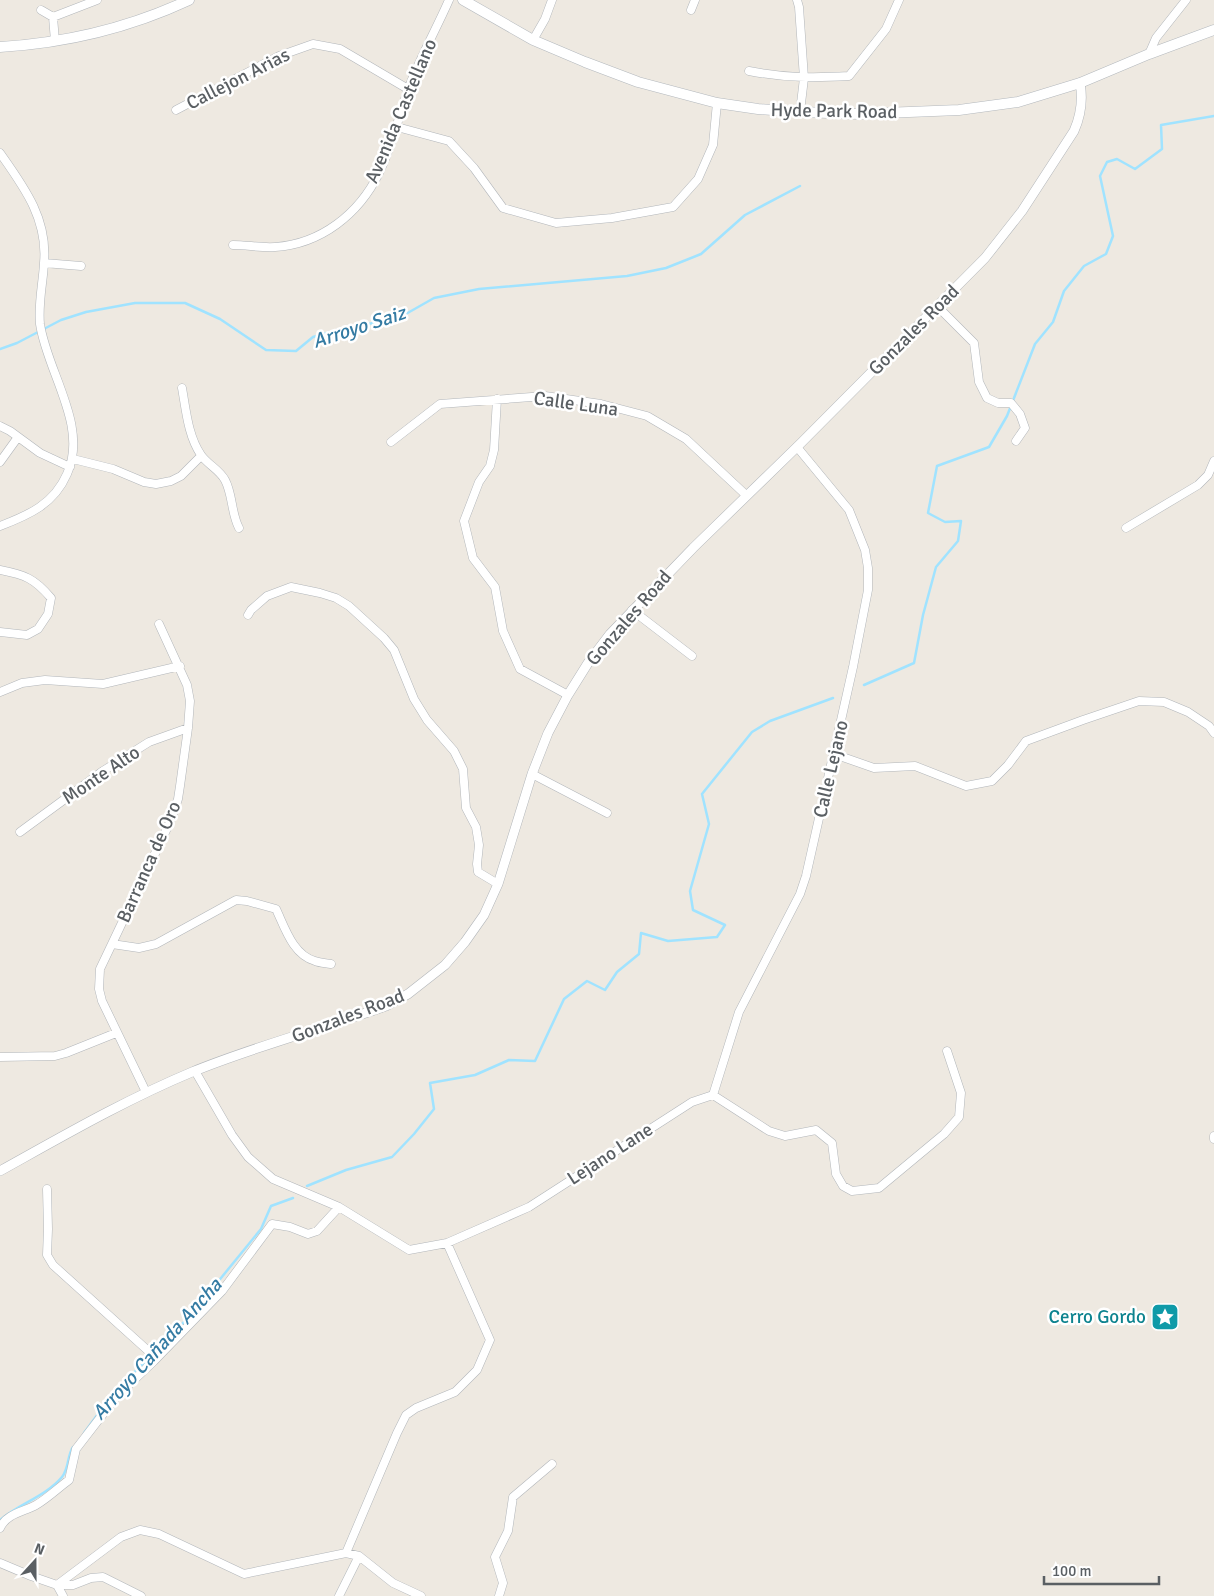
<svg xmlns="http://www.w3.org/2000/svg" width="1214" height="1596" font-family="Signika,sans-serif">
<rect width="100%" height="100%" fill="#eee9e1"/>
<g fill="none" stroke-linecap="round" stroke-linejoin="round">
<!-- stream -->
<path stroke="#a0e3ff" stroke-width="2.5" d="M0,349L17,343L61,320L86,312L135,303H185L220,319L266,350L296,351L313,337L344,328L397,319L434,298L479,289L627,276L666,268L701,254L745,215L800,186
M864,685L914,663L923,615L936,567L958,541L961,521L945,522L928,513L937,466L989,447L1007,416L1035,344L1053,322L1064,291L1084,266L1106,254L1113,236L1100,176L1107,162L1117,159L1135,169L1162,149L1161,125L1214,116
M307,1186L346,1170L392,1157L414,1134L434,1109L430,1083L475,1075L509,1060L535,1061L564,999L587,981L605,990L617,972L639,954L641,933L668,941L717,937L725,925L693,910L690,891L709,824L702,794L752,732L770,721L833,698
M84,1433L111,1396L191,1315L212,1289L261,1229L271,1206L293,1198
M0,1520C19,1504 46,1496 62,1477C69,1469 67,1456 73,1447"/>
<defs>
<path id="minor" d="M797,0L799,7L804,78L800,112
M41,10L53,17L97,0
M691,10L695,0
M53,17L55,41
M533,40L545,19L552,0
M1149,54L1156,38L1186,0
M749,71C784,78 814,78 849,76L886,29L899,0
M176,110L279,56L313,44L340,49L408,89
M397,127L449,141L474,168L503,208L556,223L612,218L673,207L698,179L713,145L717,103
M0,153C24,187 48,219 44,263C43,283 38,303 40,324C47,372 89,426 67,474C54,504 29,515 0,526
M233,245C247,245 261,248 275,247C321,244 359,214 379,173C392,147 398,118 408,90C419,59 436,30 449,0
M44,263L81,266
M938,307L974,343L979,382L987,398L998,403H1011L1020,414L1025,428L1016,441
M182,388C186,410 188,436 201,455C208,465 219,469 225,480C233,495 231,513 239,528
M497,399L494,450L490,466L479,482L464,521L473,558L495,587L503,631L520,669L568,695
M0,426L10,431L40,453L70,467
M391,442L440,404L545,396L601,404L647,416L686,439L746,495
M73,459L113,469L144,482L156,484L171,481L181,476L201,456
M0,462L18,437
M1126,528L1198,485L1208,475L1214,461
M0,570C25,575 34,578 51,598L48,614L38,629L27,635L0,632
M632,610L692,656
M248,615L251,610L267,596L291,587L320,593L336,598L349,606L384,638L394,650L414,699L427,720L454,751L463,769L466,808L476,827L479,845L477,864L478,872L498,884
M0,692L22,683L45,680L103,684L180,666
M834,754L874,768L915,766L966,786L992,781L1008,765L1026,741L1083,720L1139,701L1164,702L1188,712L1209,726L1214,733
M532,774L607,813
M20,832L103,771L149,742L188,728
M112,944L139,948L156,944L236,900L247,901L276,909C285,928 293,955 315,961C320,963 326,963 331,964
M0,1057L55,1056L66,1053L116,1033
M195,1071L232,1135L248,1157L273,1179L339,1207L409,1250L447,1243L529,1207L692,1102L713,1095L769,1131L785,1136L816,1130L832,1143L836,1174L843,1186L852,1191L879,1188L944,1134L959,1117L961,1093L947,1051
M146,1092L102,1001L99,989L100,969L170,822L178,799L180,786L188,728L190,701L187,685L159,624
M713,1095L739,1012L800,894L806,876L853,667L868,590V568L865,550L849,510L797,447
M1214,1136V1139
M47,1189L48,1229L47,1255L53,1265L155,1357
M0,1528C7,1513 24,1512 36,1505C48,1498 58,1488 69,1480L76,1449L117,1396L154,1361L222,1291L272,1224L290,1227L308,1234L317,1231L339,1207
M346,1553L397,1433L406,1415L416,1408L455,1392L477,1370L490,1340L447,1243
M0,1563L31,1576L57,1585L121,1537L140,1530L159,1534L244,1574L346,1553L359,1556L393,1583L421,1596
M57,1585H73L91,1578L103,1577L141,1596
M57,1585L63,1596
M339,1596L359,1556
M499,1596L503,1583L495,1557L508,1531L513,1497L552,1464"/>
<path id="tertiary" d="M0,1171C63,1136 125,1100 192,1072C255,1046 322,1029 386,1006L408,994L445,965L465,942L484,915L498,884L532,774L548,733L568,695L588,663L610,634L693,548L801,443L985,258L1022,211L1074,131C1081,115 1083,99 1080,83"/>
<path id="secondary" d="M463,0L533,40L585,62L638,82L717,103L758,109L800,112L859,114L959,110L1018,102L1080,83L1149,54L1214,30
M0,47C66,43 129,28 189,0"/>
</defs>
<!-- minor casing -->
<use href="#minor" stroke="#b2b6ba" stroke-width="9"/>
<!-- tertiary casing -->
<use href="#tertiary" stroke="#b2b6ba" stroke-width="10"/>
<!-- secondary casing -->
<use href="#secondary" stroke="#b3b8bd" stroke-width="11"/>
<!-- minor -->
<use href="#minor" stroke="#fff" stroke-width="8"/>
<!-- tertiary -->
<use href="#tertiary" stroke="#fff" stroke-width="9"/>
<!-- secondary -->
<use href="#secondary" stroke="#fff" stroke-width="10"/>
</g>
<!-- icons -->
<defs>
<symbol id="sight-square" viewBox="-11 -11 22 22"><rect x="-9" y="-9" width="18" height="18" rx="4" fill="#0f9aa8" stroke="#fff"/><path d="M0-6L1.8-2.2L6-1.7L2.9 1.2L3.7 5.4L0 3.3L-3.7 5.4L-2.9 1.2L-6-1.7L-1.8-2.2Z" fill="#fff"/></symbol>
</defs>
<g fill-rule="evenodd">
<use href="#sight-square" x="1149" y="1301" width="32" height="32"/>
</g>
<g text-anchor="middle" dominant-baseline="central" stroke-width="5" stroke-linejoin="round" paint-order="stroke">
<!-- street labels -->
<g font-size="19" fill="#5a5f63" stroke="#fff">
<text transform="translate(238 79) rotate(-27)">Callejon Arias</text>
<text transform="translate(401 111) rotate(-67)">Avenida Castellano</text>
<text transform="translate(834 111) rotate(1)">Hyde Park Road</text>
<text transform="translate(914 330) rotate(-45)">Gonzales Road</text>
<text transform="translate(576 404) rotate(8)">Calle Luna</text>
<text transform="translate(629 618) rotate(-49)">Gonzales Road</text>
<text transform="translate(831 769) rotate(-77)">Calle Lejano</text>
<text transform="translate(101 775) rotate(-34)">Monte Alto</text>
<text transform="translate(149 862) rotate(-66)">Barranca de Oro</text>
<text transform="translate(348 1016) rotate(-21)">Gonzales Road</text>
<text transform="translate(610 1154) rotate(-33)">Lejano Lane</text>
</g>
<!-- culture labels -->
<g font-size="19" fill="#0d838f" stroke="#fff" text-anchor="end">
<text x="1146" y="1317">Cerro Gordo</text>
</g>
<!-- water labels -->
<g font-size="20" font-style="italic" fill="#347ba3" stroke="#fff">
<text transform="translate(359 327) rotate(-18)">Arroyo Saiz</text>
<text transform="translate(157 1349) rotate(-48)">Arroyo Cañada Ancha</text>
</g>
</g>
<!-- north arrow -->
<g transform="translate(35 1561) rotate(21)" stroke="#ffffff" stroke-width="4" paint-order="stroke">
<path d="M0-4L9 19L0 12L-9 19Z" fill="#5a5f63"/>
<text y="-8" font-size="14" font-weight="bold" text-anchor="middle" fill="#5a5f63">N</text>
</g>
<!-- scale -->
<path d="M1044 1576v8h115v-8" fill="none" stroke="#5a5f63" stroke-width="2.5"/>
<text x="1052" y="1576" font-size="15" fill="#5a5f63" stroke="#ffffff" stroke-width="4" paint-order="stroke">100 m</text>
</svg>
